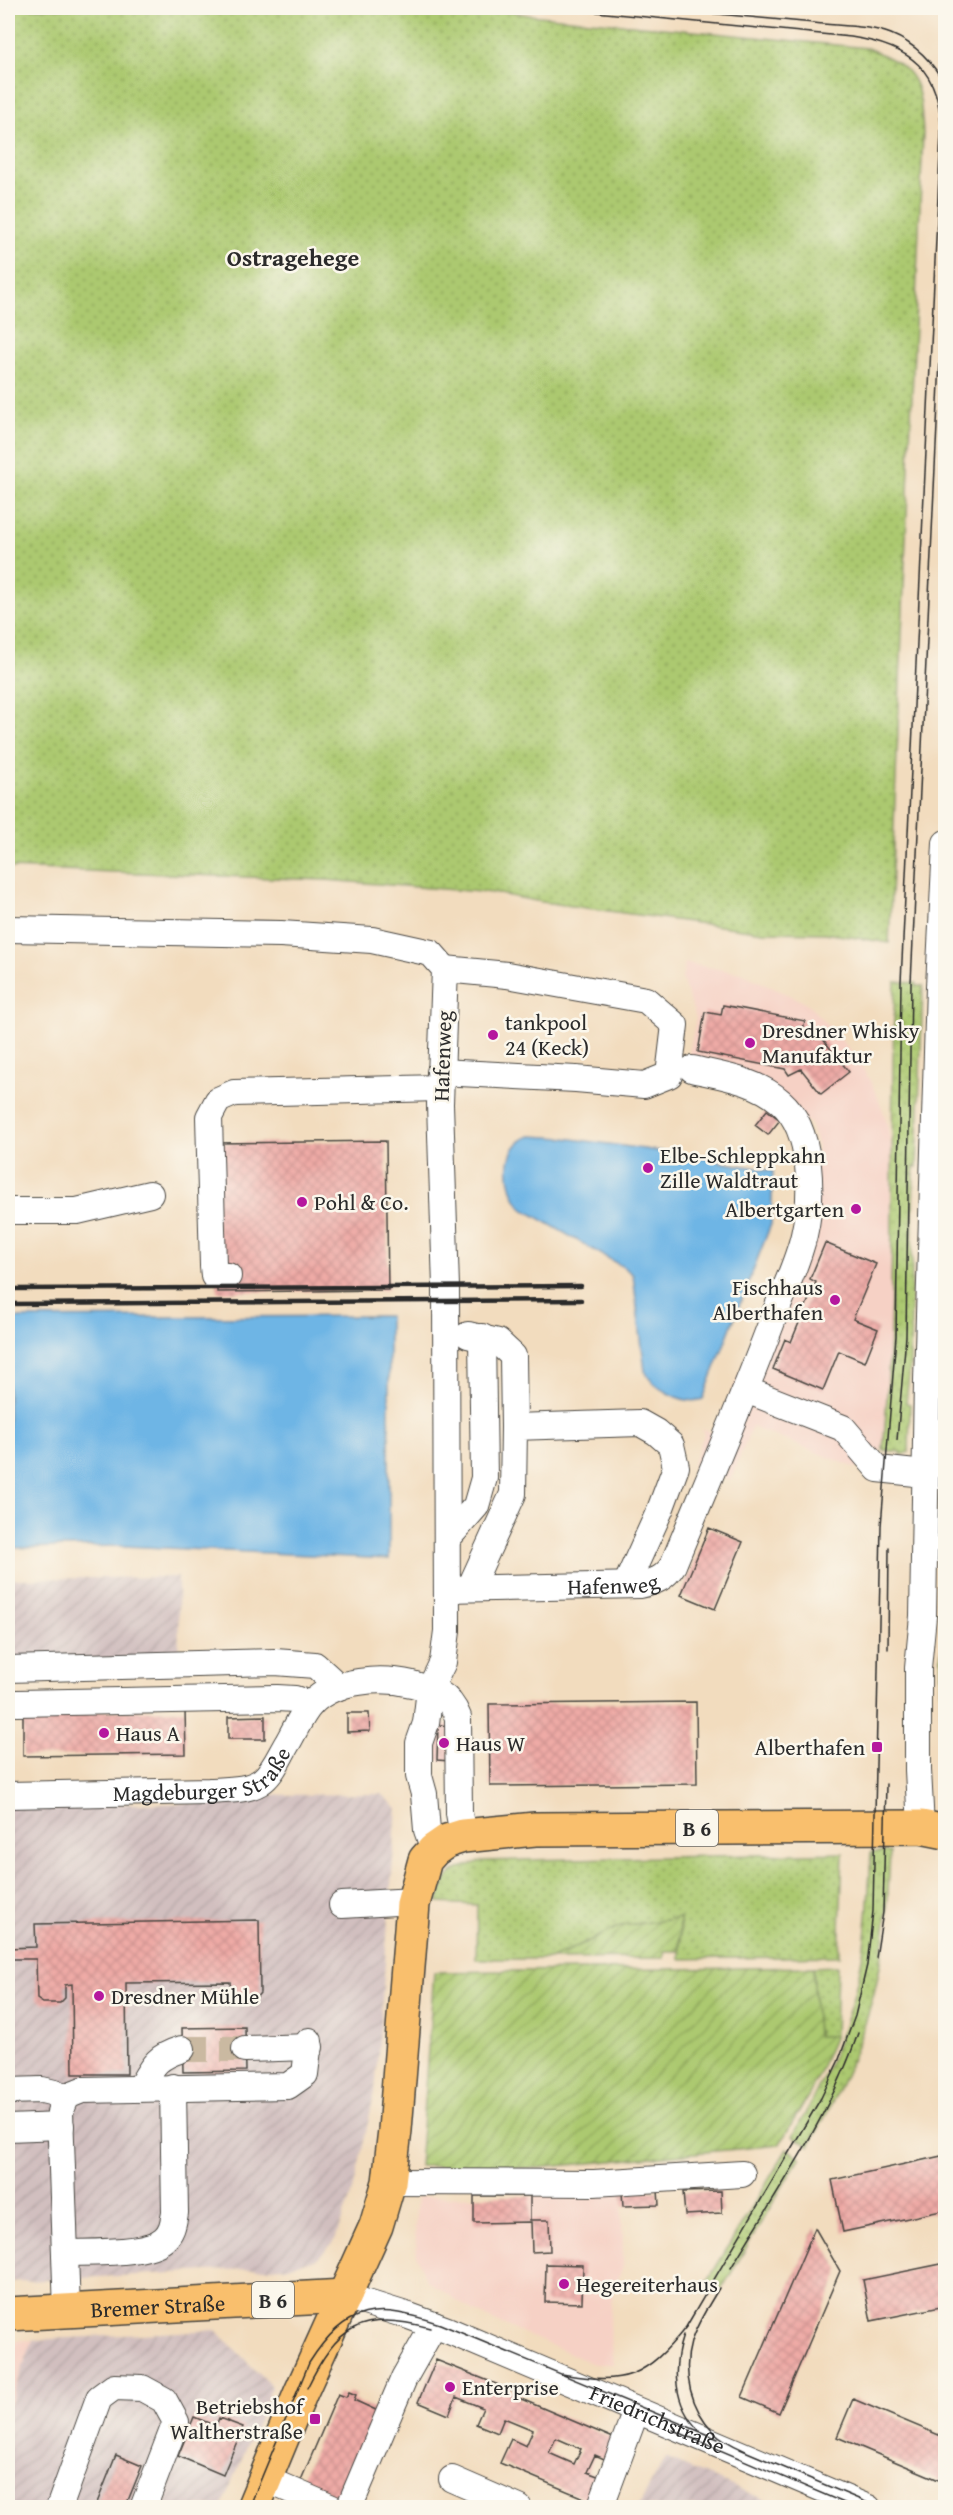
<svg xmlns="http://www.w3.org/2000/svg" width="953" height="2515" font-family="'Gentium Book Plus',serif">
<defs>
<pattern id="industrial-furrows" width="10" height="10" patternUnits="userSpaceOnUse" patternTransform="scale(1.5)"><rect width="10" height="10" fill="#d1bfbf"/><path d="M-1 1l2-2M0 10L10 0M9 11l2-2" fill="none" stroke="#b4a4a4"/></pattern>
<pattern id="grass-dots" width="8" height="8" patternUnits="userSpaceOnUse" patternTransform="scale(1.5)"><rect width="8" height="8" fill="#acc96f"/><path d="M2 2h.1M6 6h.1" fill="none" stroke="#8ca35b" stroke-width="1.8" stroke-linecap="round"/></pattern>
<pattern id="garden-furrows" width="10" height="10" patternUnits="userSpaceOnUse" patternTransform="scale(1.5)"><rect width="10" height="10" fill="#acc96f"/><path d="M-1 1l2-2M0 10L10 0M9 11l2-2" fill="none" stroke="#8ca35b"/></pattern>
<pattern id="building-cross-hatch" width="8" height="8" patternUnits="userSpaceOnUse" patternTransform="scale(1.5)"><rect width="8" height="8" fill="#eeaaa6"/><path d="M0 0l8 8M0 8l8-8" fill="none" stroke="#cc928f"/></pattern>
</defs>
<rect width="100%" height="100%" fill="#fbf7ec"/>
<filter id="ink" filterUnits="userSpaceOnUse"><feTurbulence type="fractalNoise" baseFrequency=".0167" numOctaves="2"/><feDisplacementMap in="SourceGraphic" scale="12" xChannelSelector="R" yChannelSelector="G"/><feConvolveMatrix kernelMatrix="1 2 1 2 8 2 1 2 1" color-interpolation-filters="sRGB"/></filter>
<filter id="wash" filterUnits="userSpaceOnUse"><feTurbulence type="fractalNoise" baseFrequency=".008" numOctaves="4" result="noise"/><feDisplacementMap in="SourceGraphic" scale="24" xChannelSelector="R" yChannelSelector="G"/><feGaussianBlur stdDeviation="1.35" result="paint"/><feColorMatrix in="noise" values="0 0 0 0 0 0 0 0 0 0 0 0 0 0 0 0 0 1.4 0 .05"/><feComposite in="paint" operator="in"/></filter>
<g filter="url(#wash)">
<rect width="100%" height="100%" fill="#f2dcbe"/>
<!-- built -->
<path fill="#f6d1c5" d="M685,963L741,973L806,1003L837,1034L861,1065L872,1084L885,1116L892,1148L890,1308L886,1403L882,1449L856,1468L752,1427L730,1480L692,1465L704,1435L702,1429L714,1433L742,1368L793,1236L818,1148L810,1123L688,1059L696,1018L682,979Z
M622,2191L623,2266L613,2292L609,2324L613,2364H594L474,2312L426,2280L417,2256L415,2227L417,2197L530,2196Z
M33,2340L8,2408V2341Z"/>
<!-- industrial -->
<path fill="url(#industrial-furrows)" d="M178,1577L179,1671L65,1675L22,1684L8,1691V1579Z
M382,1794L397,1808L375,2091L353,2191L334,2242L315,2260L284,2267L8,2282V1805L249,1803L266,1795Z
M216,2330L272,2387L222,2507H8V2408L33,2340Z
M665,2458L783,2507H638Z"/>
<!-- grass -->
<path fill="url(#grass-dots)" stroke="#6c7a4d" stroke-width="1.5" d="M8,8H489L529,15L867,48C919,69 920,82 923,134L889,943L825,933L764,932L542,902L494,893L326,880L8,868Z
M895,982L916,983V986H923L917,1167H914L910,1365L906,1403L910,1404L909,1452L901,1455V1452L883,1450C897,1295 889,1138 895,982Z
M945,1649L946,1754H941V1650Z
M871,1852H890C888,1893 887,1935 878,1976C865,2037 840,2092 809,2146L793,2136C825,2078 852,2019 863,1953C868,1920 869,1886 871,1852Z
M843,1853L839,1956L680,1959V1918L621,1926L550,1959H476L477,1905L438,1903C446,1871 452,1870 483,1861Z
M837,1966L835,2036L817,2037L813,1967Z
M787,2149L800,2157L718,2295L704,2287Z"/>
<!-- garden -->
<path fill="url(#garden-furrows)" stroke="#6c7a4d" stroke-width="1.5" d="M680,1918L679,1951H664V1958L550,1959L621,1926Z
M813,1967L817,2036H835L810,2093L779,2145L536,2168L419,2166L434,1972Z"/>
<!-- water -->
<path fill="#6eb5e5" stroke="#4c7088" stroke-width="1.5" d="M531,1136L565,1138L716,1159L721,1162L773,1171L771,1224L703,1399C684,1406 652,1388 645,1371L633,1275L625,1268L523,1209C505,1190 500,1144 531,1136Z
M389,1316V1559L124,1546L8,1548V1318Z"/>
<g id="blocks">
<!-- building -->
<path fill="url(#building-cross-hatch)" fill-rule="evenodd" d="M723,1005L805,1021L802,1034L822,1038L849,1072L821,1094L801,1069L789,1075L785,1069L698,1052L705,1012L721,1015Z
M767,1110L780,1120L768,1135L755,1125Z
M386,1141L388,1290L217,1292L215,1143Z
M825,1243L876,1264L853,1319L878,1329L865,1362L839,1351L823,1390L773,1369L785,1339L791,1342L816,1282L810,1279Z
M709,1528L743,1542L715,1609L681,1595Z
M696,1702L697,1784L490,1786L489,1704Z
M185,1710L186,1754L23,1756V1712Z
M347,1713H369L370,1731L347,1732Z
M265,1716V1739H228V1717Z
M438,1725L451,1726L450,1761L437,1760Z
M259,1920L260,1993L255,1999H236L231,1994L230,1982L126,1983L127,2074H73L72,1984L65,1985V1998L60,2003H43L37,1999L36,1959H8V1948L36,1947L35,1924Z
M245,2027L246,2071L183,2072L182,2028Z
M946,2155V2210L843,2232L832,2180Z
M658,2190L659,2205L623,2206L622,2192Z
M721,2191L722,2213L685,2215L683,2192Z
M474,2196H530V2220H549L550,2251L532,2252L531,2222L474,2223Z
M815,2228L840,2271L779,2413L742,2397Z
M946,2263V2306L871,2321L863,2280Z
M546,2264L583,2265L582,2303L545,2302Z
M436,2360L521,2394L519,2398L618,2440L609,2461L595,2455L587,2472L603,2478L593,2502L500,2463L511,2439L526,2446L533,2430L504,2418L498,2433L476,2424L483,2408L456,2397L449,2415L418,2402ZM556,2438L581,2449L574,2464L549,2453Z
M349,2392L356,2395L354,2400L378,2411L339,2504L298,2487L338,2394L346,2397Z
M853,2399L946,2438V2483L837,2437Z
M194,2417L216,2426L219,2418L243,2427L223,2475L178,2456Z
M116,2455L142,2466L125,2508H95Z"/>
</g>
</g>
<g filter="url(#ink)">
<use href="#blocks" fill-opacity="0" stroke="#494641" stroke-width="1.5"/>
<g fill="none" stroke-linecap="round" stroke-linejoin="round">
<!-- minor-tunnel -->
<path stroke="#cab9a1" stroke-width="26" stroke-dasharray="26 13" stroke-linecap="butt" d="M182,2049H245"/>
<defs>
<g id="minor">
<path d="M8,929L281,934L372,940L431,953L445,969L440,1104L446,1287L447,1631L443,1662L430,1689L426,1723L419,1743V1776L424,1794L427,1830L434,1850"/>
<path d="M440,1072L576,1079L644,1085L669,1075L675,1025L646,1000L507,975L445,969"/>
<path d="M8,1211H77L150,1194"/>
<path d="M228,1276H214L213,1266L209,1117L218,1100L234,1093L440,1088"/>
<path d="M468,1335L498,1342L513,1356L514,1427"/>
<path d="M746,1390L843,1428L878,1469L925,1474"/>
<path d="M447,1539L476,1506L484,1478L482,1337"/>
<path d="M470,1588L513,1494L514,1427L640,1423L656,1432L671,1445L676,1467L660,1510L626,1585"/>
<path id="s1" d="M447,1589L640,1585C655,1582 665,1578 673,1565C707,1482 743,1400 774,1316C784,1290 798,1262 804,1235C813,1196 813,1130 781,1102C756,1080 722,1076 692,1069"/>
<path d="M8,1669L275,1662L315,1665L339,1687"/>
<path d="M17,1703L277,1698L295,1699L310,1704"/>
<path id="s2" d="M8,1795L209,1791C225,1790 250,1791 263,1780C274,1771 280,1755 288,1742C295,1730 302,1713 312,1703C335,1679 382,1677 412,1684C435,1690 449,1694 458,1717L459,1813L463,1836"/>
<path d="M921,1827L918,1770V1668L923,1616L927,1381L939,987L946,843"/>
<path d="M342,1905L414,1901"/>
<path d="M245,2049L310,2047"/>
<path d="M140,2088C153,2065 156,2057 182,2049"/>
<path d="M8,2091L42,2090L67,2096"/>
<path d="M8,2128L61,2126"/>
<path d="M389,2182L594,2183L742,2174"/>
<path d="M65,2253C88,2252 147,2255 164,2239C172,2232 173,2224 175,2213L173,2087"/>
<path id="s3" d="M345,2296L409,2316L447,2330L868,2508"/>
<path d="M67,2311L60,2112L67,2096L82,2090L288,2086L305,2074L309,2041"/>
<path d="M265,2479L332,2508"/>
<path d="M452,2479L519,2508"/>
<path d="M59,2508L99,2398L114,2387L142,2388L164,2400L176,2422L143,2508"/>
<path d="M349,2508L404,2378L434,2325"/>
<path d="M600,2508L636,2411"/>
</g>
<g id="major">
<path id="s4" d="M8,2314L345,2296"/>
<path d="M253,2508L301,2392L376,2226L389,2182L395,2130L413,1904L425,1860L434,1850L447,1841L463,1836L535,1829L921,1827L946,1832"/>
</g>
</defs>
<!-- minor casing -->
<use href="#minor" stroke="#494641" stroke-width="28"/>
<!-- major casing -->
<use href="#major" stroke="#494641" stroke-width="36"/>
<!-- minor -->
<use href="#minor" stroke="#fff" stroke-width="26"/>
<!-- major -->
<use href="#major" stroke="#f9bf6d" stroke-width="33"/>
<!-- tram -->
<path stroke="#2b2b2b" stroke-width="1.5" d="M555,8L851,37C911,46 941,70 941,133L901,982L896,1336L881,1526L873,1911L867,1965L855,2016L838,2062L821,2098L686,2327C645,2378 626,2385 562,2374
M654,8C708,13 761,18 814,23C838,26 868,25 891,34C916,44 934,63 946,87
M897,1440L906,1336L911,983L946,232
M888,1649L889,1547
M876,1958L883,1912L886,1784
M731,2268C775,2195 831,2114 858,2033
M719,2288C709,2305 697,2323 691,2342C682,2373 691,2409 714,2432C723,2441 735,2446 746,2451
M683,2335C672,2368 673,2405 699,2430
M307,2388C337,2326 361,2310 430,2328
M673,2430L856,2508
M740,2449L880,2508
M249,2508L309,2363C346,2304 378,2303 440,2324L718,2439"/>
<!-- rail -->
<path stroke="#2b2b2b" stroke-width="4.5" d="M8,1289L581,1286
M8,1304L581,1300"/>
</g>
</g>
<!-- markers -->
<g fill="#b5179e" stroke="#fbf7ec" stroke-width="2">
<circle cx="493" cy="1035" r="6"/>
<circle cx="750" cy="1043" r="6"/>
<circle cx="648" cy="1168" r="6"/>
<circle cx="302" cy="1202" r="6"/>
<circle cx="856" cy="1209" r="6"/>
<circle cx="835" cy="1300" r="6"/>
<circle cx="104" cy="1733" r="6"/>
<circle cx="444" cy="1743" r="6"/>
<rect x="871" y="1741" width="12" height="12" rx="3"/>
<circle cx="99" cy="1996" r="6"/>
<circle cx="564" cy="2284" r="6"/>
<circle cx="450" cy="2387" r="6"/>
<rect x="309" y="2413" width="12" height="12" rx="3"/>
</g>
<g text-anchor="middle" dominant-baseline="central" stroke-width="5" stroke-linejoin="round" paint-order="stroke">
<!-- shield labels -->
<g fill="#fbf7ec" stroke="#696865" stroke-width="1.5">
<rect x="676" y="1810" width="42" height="36" rx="4.5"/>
<rect x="252" y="2282" width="42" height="36" rx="4.5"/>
</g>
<g font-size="21" font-weight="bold" fill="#2b2b2b">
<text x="697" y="1828">B 6</text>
<text x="273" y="2300">B 6</text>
</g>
<!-- poi labels -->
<g font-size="22" fill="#2b2b2b" stroke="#fbf7ec" text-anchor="start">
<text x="505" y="1022">tankpool<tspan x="505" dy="25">24 (Keck)</tspan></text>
<text x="762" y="1030">Dresdner Whisky<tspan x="762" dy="25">Manufaktur</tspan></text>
<text x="660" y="1155">Elbe-Schleppkahn<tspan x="660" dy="25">Zille Waldtraut</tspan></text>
<text x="314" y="1202">Pohl &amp; Co.</text>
<text x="844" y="1209" text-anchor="end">Albertgarten</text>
<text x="823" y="1287" text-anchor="end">Fischhaus<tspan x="823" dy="25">Alberthafen</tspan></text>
<text x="116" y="1733">Haus A</text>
<text x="456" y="1743">Haus W</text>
<text x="865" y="1747" text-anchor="end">Alberthafen</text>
<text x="111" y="1996">Dresdner Mühle</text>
<text x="576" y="2284">Hegereiterhaus</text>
<text x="462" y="2387">Enterprise</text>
<text x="303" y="2406" text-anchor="end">Betriebshof<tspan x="303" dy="25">Waltherstraße</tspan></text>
</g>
<!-- street labels -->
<g font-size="22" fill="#2b2b2b" stroke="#fbf7ec">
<text transform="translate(442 1056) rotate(-88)">Hafenweg</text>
<text stroke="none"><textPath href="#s1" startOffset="166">Hafenweg</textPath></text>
<text stroke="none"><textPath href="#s2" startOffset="200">Magdeburger Straße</textPath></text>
<text stroke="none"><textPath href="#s4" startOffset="150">Bremer Straße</textPath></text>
<text stroke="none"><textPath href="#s3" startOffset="336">Friedrichstraße</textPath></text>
</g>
<!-- neighbourhood labels -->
<g font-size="24" font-weight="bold" fill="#2b2b2b" stroke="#fbf7ec">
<text x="293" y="257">Ostragehege</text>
</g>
</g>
<!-- margin -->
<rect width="953" height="2515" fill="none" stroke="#fbf7ec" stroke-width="30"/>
</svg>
